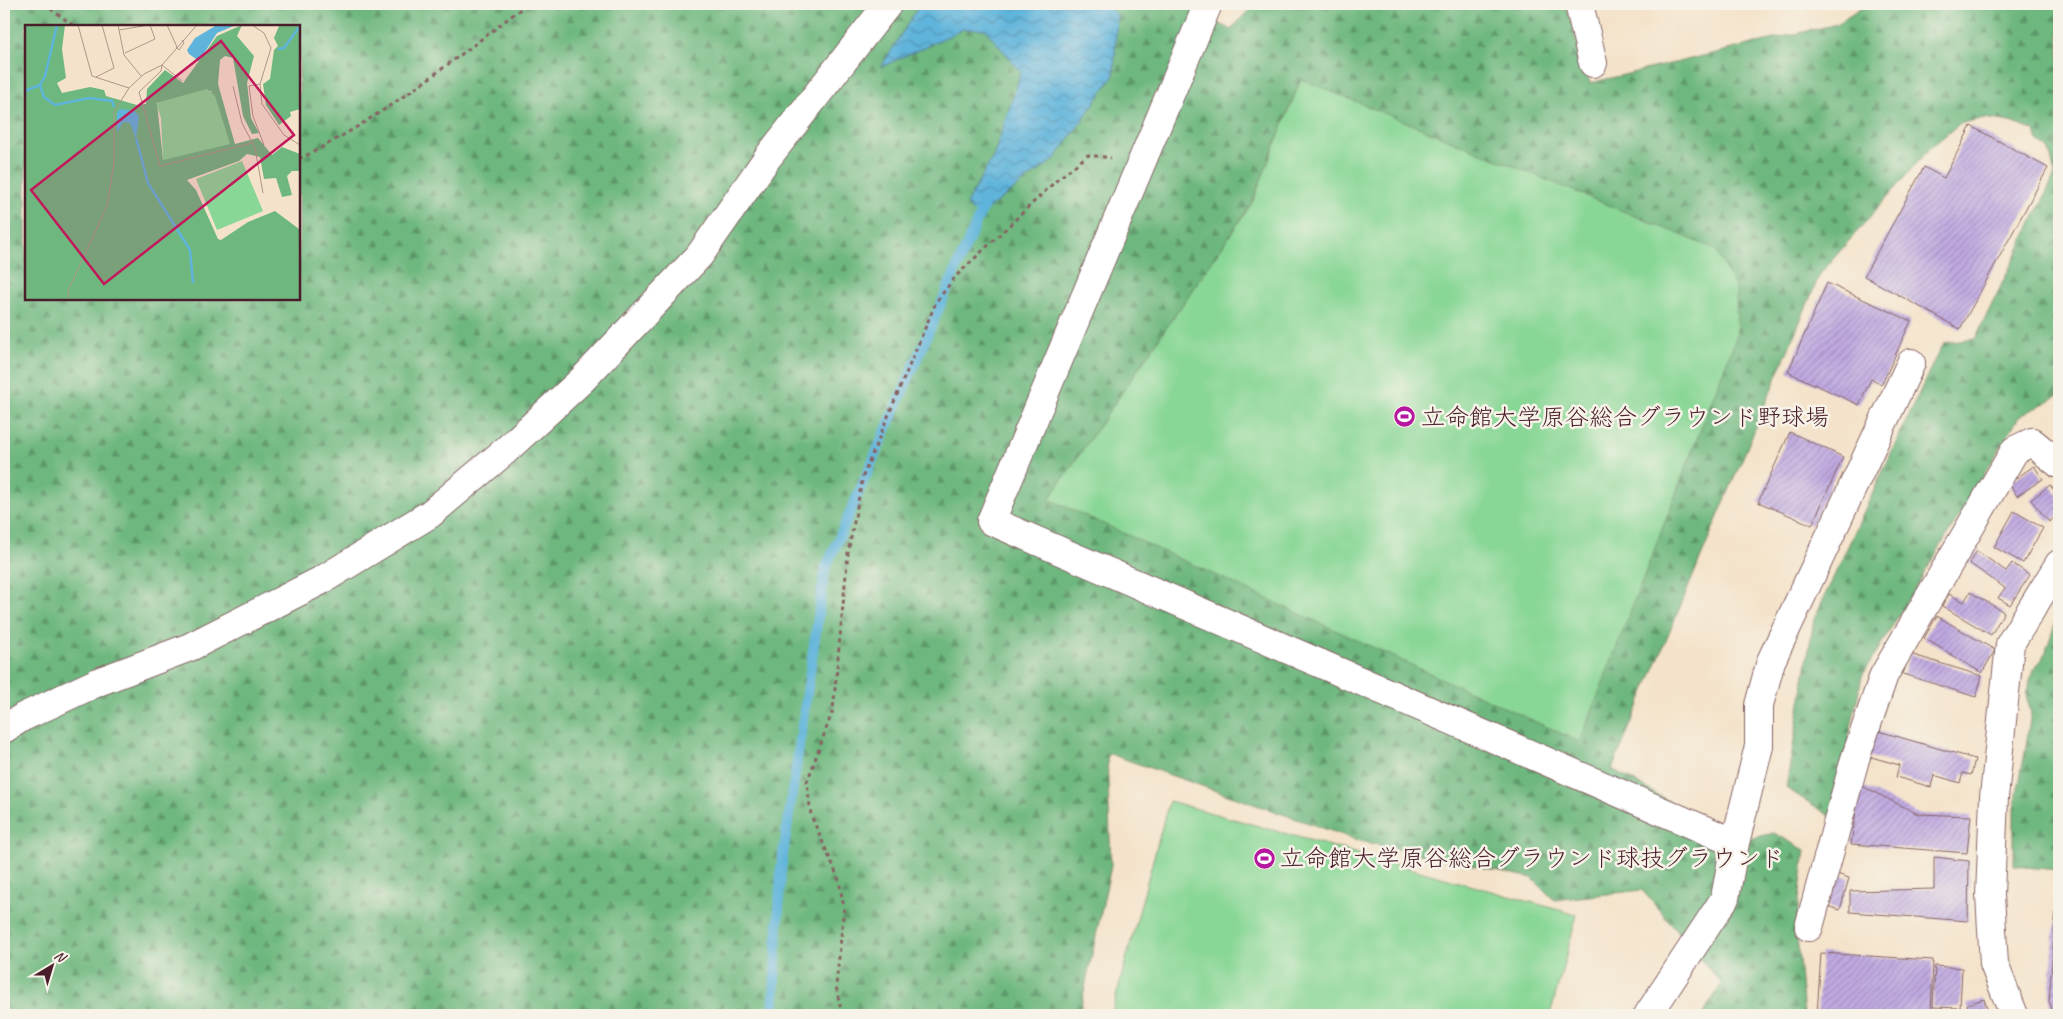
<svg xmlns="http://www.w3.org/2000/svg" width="2063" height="1019" font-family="Caveat,'Klee One',sans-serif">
<defs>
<pattern id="forest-firs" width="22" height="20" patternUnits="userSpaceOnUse" patternTransform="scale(1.25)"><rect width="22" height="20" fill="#6eb87f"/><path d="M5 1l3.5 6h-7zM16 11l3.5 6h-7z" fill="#5c9568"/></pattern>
<pattern id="water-waves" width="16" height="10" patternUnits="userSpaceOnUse" patternTransform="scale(1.25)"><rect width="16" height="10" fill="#5fb4db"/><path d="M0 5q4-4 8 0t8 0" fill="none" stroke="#5092b2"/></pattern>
<pattern id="building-hatch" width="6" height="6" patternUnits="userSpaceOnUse" patternTransform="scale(1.25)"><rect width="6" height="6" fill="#c0aae2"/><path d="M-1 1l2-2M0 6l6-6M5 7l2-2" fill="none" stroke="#9e8ab7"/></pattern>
</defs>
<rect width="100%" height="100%" fill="#f7f3e8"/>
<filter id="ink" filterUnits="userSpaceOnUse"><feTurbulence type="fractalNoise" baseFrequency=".02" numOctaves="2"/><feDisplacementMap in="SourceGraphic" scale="10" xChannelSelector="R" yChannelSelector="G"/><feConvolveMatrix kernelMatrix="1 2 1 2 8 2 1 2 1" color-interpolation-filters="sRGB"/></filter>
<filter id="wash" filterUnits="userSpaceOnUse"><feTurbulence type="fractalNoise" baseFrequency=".0096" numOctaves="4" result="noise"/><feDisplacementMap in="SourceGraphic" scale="20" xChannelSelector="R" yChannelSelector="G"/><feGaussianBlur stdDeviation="1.12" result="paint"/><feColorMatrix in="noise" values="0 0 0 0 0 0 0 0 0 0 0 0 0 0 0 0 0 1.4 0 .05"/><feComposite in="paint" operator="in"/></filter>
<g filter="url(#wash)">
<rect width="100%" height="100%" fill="#f4e3ca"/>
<!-- forest -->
<path fill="url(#forest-firs)" stroke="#5c6c55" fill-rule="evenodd" d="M4,4H1184L1231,30L1254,4H1565L1590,83L1837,24L1868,4H2059V395L2019,417L1862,676L1832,817L1786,788L1814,619L1935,359L1944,343L1975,339L2055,175L2049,149L2038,141L2035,131L2011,122L1984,118L1959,124L1930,148L1820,274L1612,769L1740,841L1774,833L1805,850L1796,925L1804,1015H1702L1722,984L1642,890L1554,900L1532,878L1360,841L1107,753L1111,866L1079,1015H4ZM26,26H299V299H26ZM1301,79L1736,289L1049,499L1252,203Z
M2059,612V870L2014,866V809L2024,758L2031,713L2026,695L2033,670L2044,657Z"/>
<!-- pitch -->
<path fill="#89d796" stroke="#6a7b60" d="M1301,79L1715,249L1736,289L1737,335L1580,742L1049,499L1252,203Z
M1169,801L1577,915L1550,1015H1111Z"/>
<!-- water -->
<path fill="url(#water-waves)" stroke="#546a83" d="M920,4H1106L1117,15L1114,75L1055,159L978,216L966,204L994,155L1021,72L985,29H964L881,67Z"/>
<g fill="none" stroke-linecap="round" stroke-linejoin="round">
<!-- stream -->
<path stroke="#5fb4db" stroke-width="10" d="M773,1015L781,869L825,570L984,205"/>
</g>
<g id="blocks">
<!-- building -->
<path fill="url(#building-hatch)" d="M1971,126L2048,168L1960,329L1864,276L1924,167L1944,178Z
M1827,283L1911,321L1882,384L1871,379L1859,405L1788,372Z
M1790,432L1843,457L1812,525L1758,502Z
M2034,466L2043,479L2017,496L2009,483Z
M2050,485L2059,497V514L2049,522L2031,500Z
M2014,511L2043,528L2023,563L1994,547Z
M1977,551L2006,571L2012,563L2030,575L2010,605L1998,598L2005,588L1969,563Z
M1970,592L2004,612L1991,635L1942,606L1949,594L1964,602Z
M1937,616L1995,650L1982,673L1924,638Z
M1910,654L1982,676L1976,697L1903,674Z
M1875,730L1975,759L1971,775L1963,773L1960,783L1934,775L1931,787L1896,777L1899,765L1868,756Z
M1860,785L1918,814L1971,816L1967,853L1851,844Z
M1934,857L1969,861L1968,921L1850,912V891L1934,889Z
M1837,874L1849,878L1840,910L1828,906Z
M2057,894H2059V1015H2054L2049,1001Z
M1821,953L1933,960L1931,1015H1817Z
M1935,966L1962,968L1960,1008L1933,1007Z
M1984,999L1989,1015H1970L1967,1004Z"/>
</g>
</g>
<g filter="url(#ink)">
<use href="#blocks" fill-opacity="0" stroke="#866463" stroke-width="1"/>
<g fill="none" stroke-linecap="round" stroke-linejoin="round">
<defs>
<path id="minor" d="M1208,4L991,521L1735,843
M1579,4L1593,63
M4,729L23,717L98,682L190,647L322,580L430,514L505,451L583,379L699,256L768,157L888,4
M1809,927L1855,759L1884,675L2015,450L2032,442L2059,464
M1648,1015L1725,898L1735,843L1759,746V705L1771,661L1911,363
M2014,1015L1994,964L1990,895L1994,797L2010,644L2059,564"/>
</defs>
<!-- minor casing -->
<use href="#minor" stroke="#866463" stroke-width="30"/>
<!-- path -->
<path stroke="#866463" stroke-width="3" stroke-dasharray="4 4" stroke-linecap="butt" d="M44,4L74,26
M299,159C382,118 454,60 527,4
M842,1015L836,986L844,908L839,880L811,815L807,782L833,710L848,553L863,476L936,302L956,276L1059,178L1088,155L1111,158"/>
<!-- minor -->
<use href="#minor" stroke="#fff" stroke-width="28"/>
</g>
</g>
<!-- icons -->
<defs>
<symbol id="stadium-disc" viewBox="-11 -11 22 22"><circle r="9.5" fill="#b5179e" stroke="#f7f3e8"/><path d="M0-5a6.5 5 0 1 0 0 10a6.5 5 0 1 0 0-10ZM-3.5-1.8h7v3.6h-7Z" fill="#fff"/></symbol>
</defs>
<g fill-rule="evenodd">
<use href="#stadium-disc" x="1392" y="404" width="25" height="25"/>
<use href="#stadium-disc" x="1252" y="846" width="25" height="25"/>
</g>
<g text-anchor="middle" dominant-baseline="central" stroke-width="5" stroke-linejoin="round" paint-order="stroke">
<!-- poi labels -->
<g font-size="24" fill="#4a1f2b" stroke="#f7f3e8" text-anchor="start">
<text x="1421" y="417">立命館大学原谷総合グラウンド野球場</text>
<text x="1280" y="858">立命館大学原谷総合グラウンド球技グラウンド</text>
</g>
</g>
<!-- overview -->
<g transform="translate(25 25)">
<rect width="275" height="275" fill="#f4e3ca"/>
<path d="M0,0H40L37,24L41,53L32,58L37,68L65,62L79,65L81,71L112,80L121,79L122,64L140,45L158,58L192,11L217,0L212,11L229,31L222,58L226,93L234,108L227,109L218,91L208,33L200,31L195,35L193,59L210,119L233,113L247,130L257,122L275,129V146H267L262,151L267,170L257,172L251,153L239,154L235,132L222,129L214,136L162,155L171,165L193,214L196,215L223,197L250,186L274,204L275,275H0ZM187,66L138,135L132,78ZM275,0V84L265,87L266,91L254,100L241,80L238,59L245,54L249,25L253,21L249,13L254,1Z" fill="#6eb87f" fill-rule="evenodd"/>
<path d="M182,64L190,71L205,119L138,135L136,93L131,78ZM217,136L238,186L192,205L171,154Z" fill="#89d796"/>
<path d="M192,0H211L192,8L174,36L164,29L162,25L170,13ZM95,84L110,86L114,92L111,114L105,98L98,97L92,108V88Z" fill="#5fb4db"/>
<path fill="none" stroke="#5fb4db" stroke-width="2.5" d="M253,24L259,23L275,1M15,60L19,72L30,80L64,73L87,76L89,82M0,66L15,60L20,51L32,0M111,113L123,158L165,225L168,258"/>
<path fill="none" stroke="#b0958a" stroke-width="1" d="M53,0L67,51L104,63M93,0L99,30L116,51M142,0L152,22M227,0L239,8L246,23L235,59L237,79L259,110L275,120M94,5L124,0M151,22L154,25L159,18L157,15M100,28L130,14L125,0M71,52L89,43L77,0M157,56L137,40L136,46L114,67L135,141L227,118M235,59L224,61L228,91L239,120M208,61L217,98L230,123L238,168M44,275L43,266L82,181L89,138V87L104,63L119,49L137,40L172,0"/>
<path fill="#c2185b" fill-opacity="0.15" stroke="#c2185b" stroke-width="2.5" d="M196,16L269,110L79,259L6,165Z"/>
<rect width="275" height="275" fill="none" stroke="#4a1f2b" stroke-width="2.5"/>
</g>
<!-- margin -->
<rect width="2063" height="1019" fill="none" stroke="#f7f3e8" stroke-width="20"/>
<!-- north arrow -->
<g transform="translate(52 966) rotate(38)" stroke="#f7f3e8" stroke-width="4" paint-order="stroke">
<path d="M0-4L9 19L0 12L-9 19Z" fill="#4a1f2b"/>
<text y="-8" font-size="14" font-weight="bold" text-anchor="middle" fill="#4a1f2b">N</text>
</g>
</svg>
